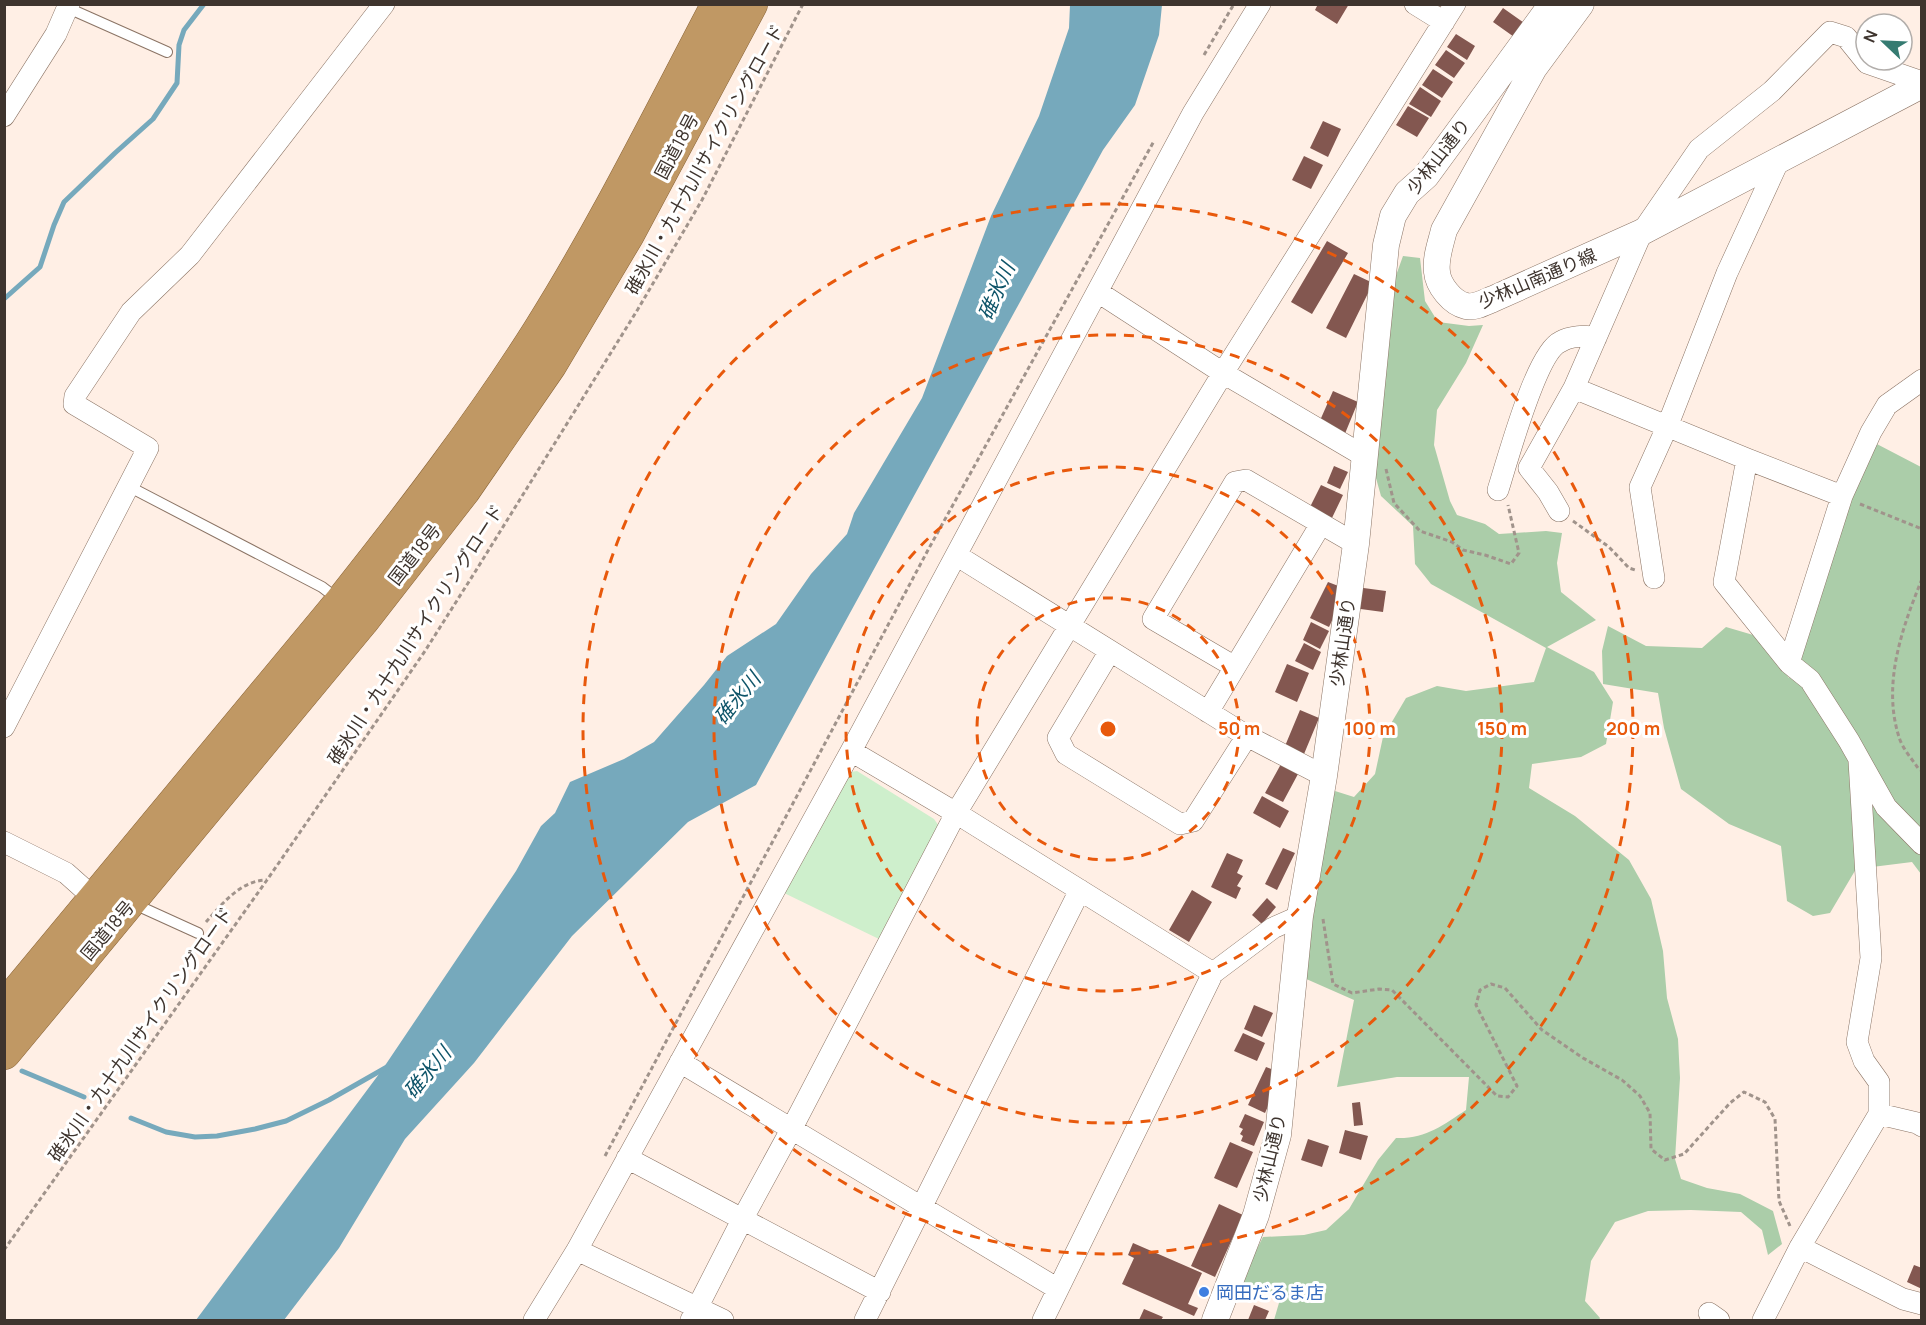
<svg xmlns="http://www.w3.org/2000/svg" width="1926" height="1325" font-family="Manrope,'Noto Sans JP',sans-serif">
<rect width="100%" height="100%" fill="#ffefe5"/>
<!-- green -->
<path fill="#ceefcc" d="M857,771L934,819L941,829L881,940L782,892L845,773Z"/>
<!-- forest -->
<path fill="#abcda9" d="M1403,256L1420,258L1425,301L1438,322L1469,326L1483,325L1466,363L1437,410L1434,445L1450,501L1457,515L1485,524L1499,534L1546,531L1562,533L1557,563L1561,592L1596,620L1547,647L1594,672L1613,702L1606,744L1581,757L1532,764L1529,788L1575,816L1629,860L1651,899L1663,951L1667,998L1678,1039L1680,1078L1675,1159L1681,1179L1707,1188L1740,1194L1773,1211L1782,1244L1768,1255L1762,1230L1741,1212L1691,1210L1648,1211L1615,1222L1591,1261L1585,1301L1600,1318L1599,1320H1274L1281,1296L1240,1282L1263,1237L1304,1235L1326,1230L1349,1209L1378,1160L1396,1138C1426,1139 1443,1125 1466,1110L1469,1077H1397L1337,1087L1354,1000L1304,978L1327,820L1335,791L1354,797L1375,774L1383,737L1406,698L1437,686L1466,691L1534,682L1546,648L1431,584L1415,564L1413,526L1381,496L1374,471L1394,281Z
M1873,442L1921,467V874L1912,862L1856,869L1830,913L1813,916L1787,901L1781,846L1729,824L1681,789L1664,728L1658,693L1603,684L1602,651L1608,626L1646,646L1702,648L1726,627L1760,637L1789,678L1846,506Z"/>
<!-- water -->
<path fill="#76a9bc" d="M1070,5H1162L1159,35L1135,105L1103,150L756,785L688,822L572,936L474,1063L405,1139L339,1248L284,1320H196L382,1070L516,871L541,826L555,813L570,782L624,759L654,742L704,685L727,656L776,624L811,574L847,534L854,513L922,398L991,216L1039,116L1069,28Z"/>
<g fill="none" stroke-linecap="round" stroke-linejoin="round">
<!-- stream -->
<path stroke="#76a9bc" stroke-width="5" d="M4,299L40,267L54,225L64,202L115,153L153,119L177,83L179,45L184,30L204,4
M22,1071L84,1097
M131,1118L166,1132L195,1137L217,1136L255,1129L286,1121L329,1100L387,1067"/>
</g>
<!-- building -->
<path fill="#835750" d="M1318,4H1349L1337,24L1315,10Z
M1503,8L1527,25L1517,39L1493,22Z
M1456,34L1475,46L1467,60L1447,47Z
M1446,50L1465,63L1454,78L1435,65Z
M1433,69L1453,82L1442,98L1422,85Z
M1420,87L1441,101L1431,117L1409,104Z
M1408,106L1429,118L1417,137L1396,125Z
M1323,121L1341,129L1328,157L1310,148Z
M1304,156L1323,165L1311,189L1292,180Z
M1327,241L1348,253L1312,314L1291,302Z
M1354,274L1373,283L1346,338L1326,328Z
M1333,391L1358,402L1344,436L1318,425Z
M1334,466L1348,472L1340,489L1327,483Z
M1321,485L1343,495L1331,520L1309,509Z
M1328,582L1341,587L1337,610L1329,627L1310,618Z
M1356,587L1386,591L1383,612L1353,608Z
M1311,622L1329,631L1320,649L1303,640Z
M1304,643L1321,652L1313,670L1295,661Z
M1287,664L1309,673L1297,702L1275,692Z
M1300,710L1319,718L1304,754L1285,746Z
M1281,764L1298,774L1283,802L1265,793Z
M1262,796L1289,811L1280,828L1253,813Z
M1283,848L1295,853L1277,890L1265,884Z
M1227,853L1243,860L1237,873L1243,876L1237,886L1241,888L1236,899L1211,887Z
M1192,890L1212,902L1189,942L1169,930Z
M1267,898L1276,907L1262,924L1252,915Z
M1254,1005L1273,1013L1262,1037L1244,1029Z
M1243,1033L1265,1043L1257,1061L1234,1051Z
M1266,1067L1279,1072L1269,1094L1273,1095L1265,1113L1248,1105Z
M1360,1102L1363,1125L1354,1126L1352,1103Z
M1245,1114L1264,1122L1254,1146L1241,1141L1243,1136L1240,1134L1243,1129L1239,1127Z
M1345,1130L1368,1136L1361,1160L1339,1153Z
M1308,1139L1329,1146L1322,1167L1301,1160Z
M1230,1142L1253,1152L1237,1188L1214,1178Z
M1219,1204L1243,1215L1215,1277L1191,1266Z
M1133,1243L1202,1273L1188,1304L1198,1308L1194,1316L1122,1284L1134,1258L1128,1255Z
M1914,1265L1922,1268V1289L1907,1282Z
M1254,1305L1269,1311L1265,1320H1248Z
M1144,1309L1163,1317L1161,1320H1139Z"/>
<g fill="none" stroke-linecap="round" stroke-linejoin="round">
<defs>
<path id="service" d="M68,8L167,52
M128,486L322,587L339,600
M135,901L143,908L198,933"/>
<path id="minor" d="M1415,4L1444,22
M4,116L56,34L69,4
M1098,292L1223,373L1364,456
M1574,388L1747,459L1842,496
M1747,459L1724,582L1789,663L1810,680L1849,741L1886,807L1922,844
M1498,490C1507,462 1536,353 1560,342C1570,336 1585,335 1596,338
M1559,511L1548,492L1529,468L1574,388L1642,232L1699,149L1772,91L1830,32L1846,37L1867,63L1922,82
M956,555L1247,736L1324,776
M1654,578L1640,487L1667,427L1727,273L1779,160
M1110,651L1058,738L1066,754L1180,824L1193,821L1247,736
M1789,663L1842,496L1871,432L1887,405L1922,380
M1235,667L1153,619L1235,482L1246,480L1356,544
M1208,712L1321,524
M4,727L148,448L74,404L75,396L131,312L190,255L384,4
M851,751L956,813L1213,973
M4,842L66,873L103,906
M680,1062L1058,1289
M1879,1114L1917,1123L1922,1126
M627,1158L880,1292
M1800,1247L1903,1299L1922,1304
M577,1250L723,1320
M1709,1313L1719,1320
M534,1320L577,1250L851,751L1193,113L1260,4
M691,1320L743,1218L792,1128L956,813L1223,373L1455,4
M865,1320L1080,890
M1043,1320L1213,973L1273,928L1300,916
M1763,1320L1800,1247L1879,1114V1082L1864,1061L1857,1042L1871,958L1859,761"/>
<path id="tertiary" d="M1581,4L1534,68L1444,230C1441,243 1435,258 1437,272C1438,285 1452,303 1466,306C1475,308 1485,302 1493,299L1642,232L1922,85
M1215,1320L1256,1215L1278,1135L1300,916L1324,776L1356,544L1386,245L1393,216L1407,193L1426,176L1552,4"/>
<path id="trunk" d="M4,1008L341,602C410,515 479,426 539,331C605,226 660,114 718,4
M4,1053L362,621L464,490L550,365L628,234L751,4"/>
</defs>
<!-- service casing -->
<use href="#service" stroke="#8b7465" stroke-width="12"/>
<!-- minor casing -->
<use href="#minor" stroke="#8b7465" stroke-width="22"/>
<!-- tertiary casing -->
<use href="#tertiary" stroke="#8b7465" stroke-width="27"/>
<!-- trunk casing -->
<use href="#trunk" stroke="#896438" stroke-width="34"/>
<!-- path -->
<path stroke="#a0938b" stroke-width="3" stroke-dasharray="4.5 3" stroke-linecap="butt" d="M1204,55L1234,4
M1386,469L1394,503L1420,531L1452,542L1463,550L1485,555L1511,564L1519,553L1508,505
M1860,504L1922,529
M1573,521L1609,547L1629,568L1635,570
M1922,579C1902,628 1882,684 1899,737C1902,748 1912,759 1918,768L1922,771
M1323,919L1333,984L1352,993L1379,989L1392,990L1497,1096L1508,1097L1517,1086L1476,1005L1480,990L1491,984L1505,988L1542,1030L1583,1058L1622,1080L1640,1096L1650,1113L1651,1149L1665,1160L1684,1154L1730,1103L1744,1092L1765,1102L1775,1119L1779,1201L1790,1226
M206,922C222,904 241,880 267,880
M605,1156L928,550L1154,141
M4,1250L267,880L425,651L475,572L638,309L702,200L803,4"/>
<!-- service -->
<use href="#service" stroke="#fff" stroke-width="10"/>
<!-- minor -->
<use href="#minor" stroke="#fff" stroke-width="21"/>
<!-- tertiary -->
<use href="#tertiary" stroke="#fff" stroke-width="26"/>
<!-- trunk -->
<use href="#trunk" stroke="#c09864" stroke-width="33"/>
</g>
<!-- distance rings -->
<g fill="none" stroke="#e8590c" stroke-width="3" stroke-dasharray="10 8">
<circle cx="1108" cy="729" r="131"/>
<circle cx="1108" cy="729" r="262"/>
<circle cx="1108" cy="729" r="394"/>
<circle cx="1108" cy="729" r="525"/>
</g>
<!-- markers -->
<circle fill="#3f7fe0" stroke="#fff" stroke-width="2" cx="1204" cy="1292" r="6"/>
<g text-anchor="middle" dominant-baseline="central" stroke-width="6" stroke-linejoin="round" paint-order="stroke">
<!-- street labels -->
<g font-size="18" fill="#3e342e" stroke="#fff">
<text transform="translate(676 146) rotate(-62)">国道18号</text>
<text transform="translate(1438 156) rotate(-52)">少林山通り</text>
<text transform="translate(704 159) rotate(-61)">碓氷川・九十九川サイクリングロード</text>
<text transform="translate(1537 278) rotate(-23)">少林山南通り線</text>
<text transform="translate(414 554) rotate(-52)">国道18号</text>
<text transform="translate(415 634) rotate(-57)">碓氷川・九十九川サイクリングロード</text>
<text transform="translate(1342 642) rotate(-82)">少林山通り</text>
<text transform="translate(107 930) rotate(-50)">国道18号</text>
<text transform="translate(140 1034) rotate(-55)">碓氷川・九十九川サイクリングロード</text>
<text transform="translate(1269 1158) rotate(-77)">少林山通り</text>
</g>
<!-- shop labels -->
<g font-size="18" fill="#366cbe" stroke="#fff" text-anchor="start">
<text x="1216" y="1292">岡田だるま店</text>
</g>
<!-- water labels -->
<g font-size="20" font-style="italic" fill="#0e5469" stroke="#fff">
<text transform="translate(996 291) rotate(-66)">碓氷川</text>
<text transform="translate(737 698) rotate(-51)">碓氷川</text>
<text transform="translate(427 1072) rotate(-50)">碓氷川</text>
</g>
</g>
<circle cx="1108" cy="729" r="9" fill="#e8590c" stroke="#fff" stroke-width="3"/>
<g font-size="18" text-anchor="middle" font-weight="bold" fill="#e8590c" stroke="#fff" stroke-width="6" stroke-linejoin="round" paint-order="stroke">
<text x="1239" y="735">50 m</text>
<text x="1370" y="735">100 m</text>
<text x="1502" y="735">150 m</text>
<text x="1633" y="735">200 m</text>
</g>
<!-- border -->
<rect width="1926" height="1325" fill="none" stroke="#3e342e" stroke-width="12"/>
<!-- north arrow -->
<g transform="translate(1884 42) rotate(293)"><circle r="28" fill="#ffffff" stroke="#b2aeab" stroke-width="1.5"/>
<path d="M0-4.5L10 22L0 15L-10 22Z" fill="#357b71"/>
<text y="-9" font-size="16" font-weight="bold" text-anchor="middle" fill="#3e342e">N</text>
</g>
</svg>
